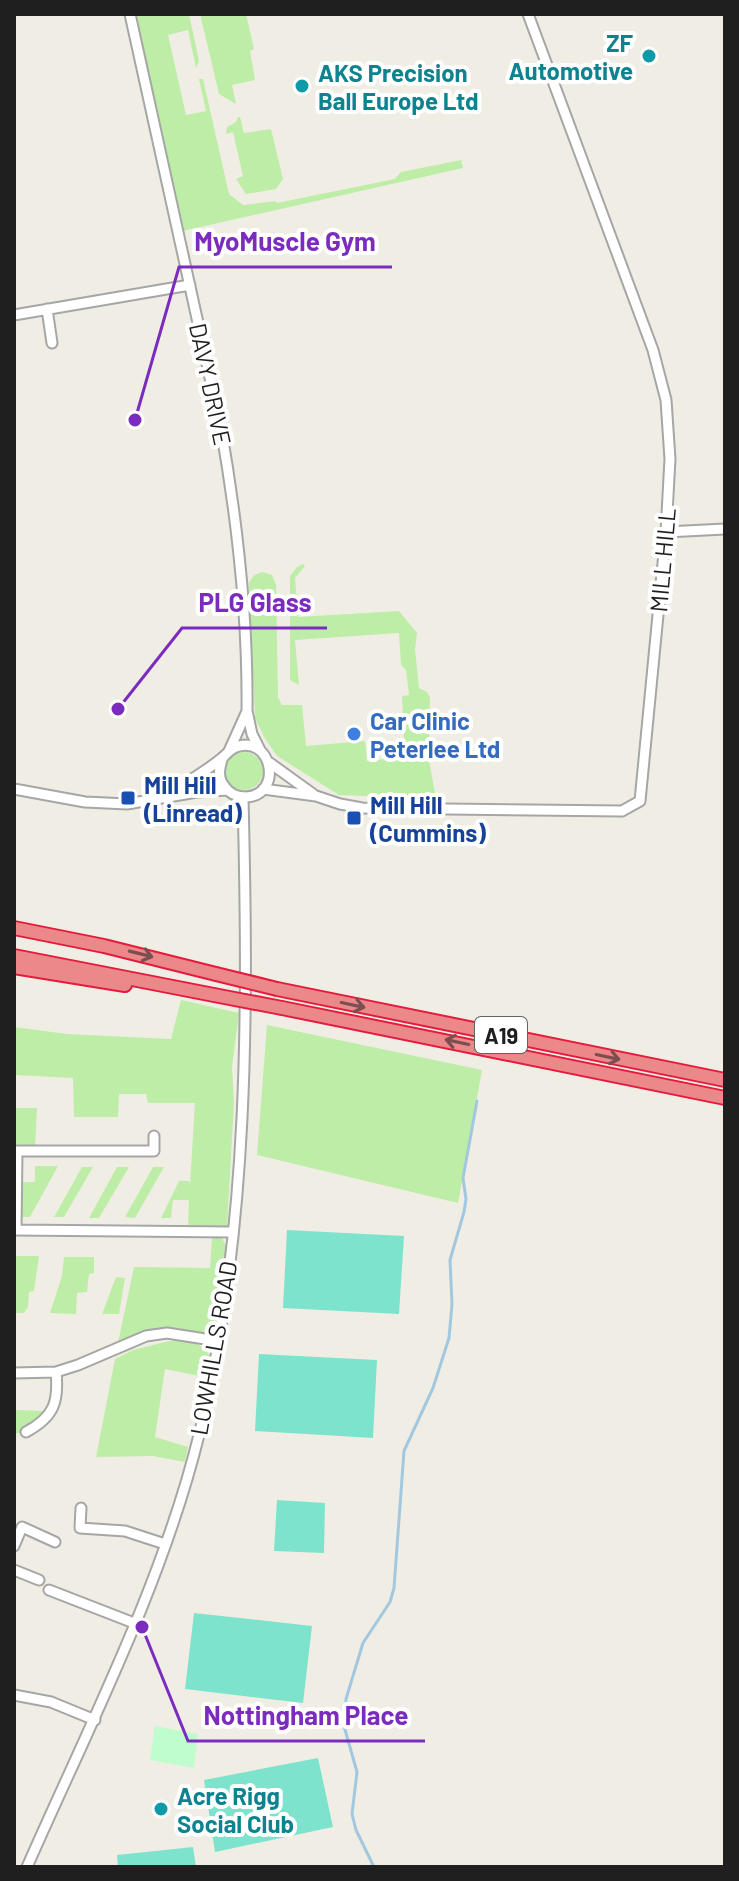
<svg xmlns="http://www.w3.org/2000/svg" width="739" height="1881" font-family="Barlow,sans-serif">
<rect width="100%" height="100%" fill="#f0eee4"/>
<!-- grass -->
<path fill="#beeda7" d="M135,14H189L199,61L196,68L188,30L168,35L186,115L206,111L199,79H203L229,194L243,205L275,201L277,203L395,179L401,172L461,160L463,168L183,231Z
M200,14H246L254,49L250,51L255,80L232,85L236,104L219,94Z
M238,117H240L244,133L271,129L283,179L276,189L246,194L236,179L243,176L233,132L226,134L227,127L236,122Z
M303,564L305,566L295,578L298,617L399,611L417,633L415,649L419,688L427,692L430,698L429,760L436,799L339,795L277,756L264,737L255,718L249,583L254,575L262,572L272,575L276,585L278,697L282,705H302L306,746L365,741L367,761L405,757L402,696L409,695L406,670L401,665L399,633L295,640L299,685L290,680V576L297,567Z
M225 771a19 19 0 1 1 38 0a19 19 0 1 1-38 0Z
M181,1000L239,1013L232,1067L234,1102L227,1228H188L189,1200H173L171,1218H161L179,1181H189L190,1184L195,1103H148L146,1094H119L118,1117H74L73,1078L14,1075V1027L67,1034L171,1039Z
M267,1025L482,1070L458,1203L257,1155Z
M15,1108H37L35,1147L14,1146Z
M35,1166H58L30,1217H20L21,1182H35Z
M82,1167H93L64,1217H54Z
M117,1167H129L99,1218H89Z
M153,1167H164L135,1218L125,1217Z
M212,1238H222L227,1248L215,1335C176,1328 155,1330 118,1343L134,1267L210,1268Z
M14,1256H39L34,1291L29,1292L28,1307L24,1313H14Z
M64,1257H94V1273L89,1274L87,1292L77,1293L76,1314L50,1313L62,1276Z
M116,1277L125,1278L119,1314H102Z
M169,1341C187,1341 200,1340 210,1356L204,1377L165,1369L155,1437L188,1447L185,1462L153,1456L96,1457L115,1359L133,1350Z
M15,1410L48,1411L23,1432L15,1434Z"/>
<!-- park -->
<path fill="#bffcce" d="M155,1726L198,1734L194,1768L150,1760Z"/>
<!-- pitch -->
<path fill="#7ee3cd" d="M287,1230L404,1236L399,1314L283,1308Z
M259,1354L377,1360L373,1438L255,1431Z
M277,1500L325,1503L324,1553L274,1551Z
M194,1613L312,1626L303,1703L185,1689Z
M318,1758L333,1827L215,1852L204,1780Z
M193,1847L196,1867H118L117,1855Z"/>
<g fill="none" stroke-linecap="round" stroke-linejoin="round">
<!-- stream -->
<path stroke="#a2c8e0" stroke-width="3" d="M374,1867L356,1830L352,1814L357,1772L344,1726L346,1699L363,1643L390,1602L394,1588L404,1451L433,1388L449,1338L452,1304L450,1260L464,1212L466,1199L463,1178L477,1101"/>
<defs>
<path id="minor" d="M130,14L220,423C237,518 248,614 247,711L252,734L260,750
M47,309L52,343
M14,315L190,285
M666,532L725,529
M229,751L247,711
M270,763L313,794
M14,789L85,802L127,804L197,792L227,790
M263,789L316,796L340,804L362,808L622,811L640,801L666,532L670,459L666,400L653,350L528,14
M164,797C183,784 204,773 222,758C227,754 230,749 236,747C272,734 284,795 246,797C238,797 230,794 225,787C217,778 219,768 223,757
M14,1230L232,1232
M16,1230L17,1151H154V1136
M14,1373L56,1372L78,1365L146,1336L167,1333L218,1341
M26,1432C54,1417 59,1402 56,1372
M81,1508L80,1528L125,1531L165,1544
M14,1546L22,1527L55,1542
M14,1570L39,1580
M49,1590L134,1623
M14,1695L51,1702L95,1720
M27,1867C89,1726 162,1585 199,1435C250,1231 248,1006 243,797"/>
<path id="highway" d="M14,928L104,946L216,974
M14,956L214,995
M14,967L125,985
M277,989L725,1080
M282,1008L725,1098"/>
</defs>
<!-- minor casing -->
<use href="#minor" stroke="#a6a6a6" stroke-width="13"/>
<!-- highway casing -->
<use href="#highway" stroke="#e41b3e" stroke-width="16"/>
<!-- minor -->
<use href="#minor" stroke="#fff" stroke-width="9"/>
<!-- highway -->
<use href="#highway" stroke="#eb8889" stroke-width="12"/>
<defs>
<path id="highway-bridge" d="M216,974L277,989
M214,995L282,1008"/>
</defs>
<!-- highway-bridge casing -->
<use href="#highway-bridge" stroke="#e41b3e" stroke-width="16" stroke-linecap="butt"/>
<!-- highway-bridge -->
<use href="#highway-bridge" stroke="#eb8889" stroke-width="12"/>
</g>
<!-- one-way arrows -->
<defs><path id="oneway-shaft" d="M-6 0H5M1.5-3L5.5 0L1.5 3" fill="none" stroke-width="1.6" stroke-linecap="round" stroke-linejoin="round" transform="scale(2)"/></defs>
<g stroke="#7b4e4f">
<use href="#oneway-shaft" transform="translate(141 954) rotate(14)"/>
<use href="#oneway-shaft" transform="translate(353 1005) rotate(12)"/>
<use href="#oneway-shaft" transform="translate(457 1042) rotate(-168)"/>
<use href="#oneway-shaft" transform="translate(608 1057) rotate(12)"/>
</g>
<!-- markers -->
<g fill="#0f9aa8" stroke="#fff" stroke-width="3">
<circle cx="649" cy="56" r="8"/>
<circle cx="302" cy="86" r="8"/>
<circle cx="161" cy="1809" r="8"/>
</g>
<circle fill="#3f7fe0" stroke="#fff" stroke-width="3" cx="354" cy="734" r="8"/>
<g fill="#1a4fb4" stroke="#fff" stroke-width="3">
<rect x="120" y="790" width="16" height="16" rx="4"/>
<rect x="346" y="810" width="16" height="16" rx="4"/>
</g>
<g text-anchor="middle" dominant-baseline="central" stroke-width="8" stroke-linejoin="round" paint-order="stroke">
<!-- shield labels -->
<rect fill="#fff" stroke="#626262" stroke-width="2" x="475" y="1017" width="52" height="36" rx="6"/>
<g font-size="22" font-weight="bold" fill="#1f1f1f">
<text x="501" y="1035">A19</text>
</g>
<!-- culture labels -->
<g font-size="24" font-weight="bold" fill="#0d838f" stroke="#fff" text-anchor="start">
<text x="633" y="42" text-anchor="end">ZF<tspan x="633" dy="28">Automotive</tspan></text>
<text x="318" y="72">AKS Precision<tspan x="318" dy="28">Ball Europe Ltd</tspan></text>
<text x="177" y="1795">Acre Rigg<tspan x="177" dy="28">Social Club</tspan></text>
</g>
<!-- street labels -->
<g font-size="24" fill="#1f1f1f" stroke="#fff">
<text transform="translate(211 384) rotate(78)">DAVY DRIVE</text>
<text transform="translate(662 560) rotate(-85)">MILL HILL</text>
<text transform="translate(213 1348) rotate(-80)">LOWHILLS ROAD</text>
</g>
<!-- shop labels -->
<g font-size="24" font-weight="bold" fill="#366cbe" stroke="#fff" text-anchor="start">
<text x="370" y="720">Car Clinic<tspan x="370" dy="28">Peterlee Ltd</tspan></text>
</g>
<!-- transit labels -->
<g font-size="24" font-weight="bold" fill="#164399" stroke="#fff" text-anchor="start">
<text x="144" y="784">Mill Hill<tspan x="144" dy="28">(Linread)</tspan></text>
<text x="370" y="804">Mill Hill<tspan x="370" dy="28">(Cummins)</tspan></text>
</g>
</g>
<!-- callouts -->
<path fill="none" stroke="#7b2cbf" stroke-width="3" d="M135 420L179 267H392M118 709L182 628H327M142 1627L188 1741H425"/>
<g fill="#7b2cbf" stroke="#fff" stroke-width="3">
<circle cx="135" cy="420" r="8"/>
<circle cx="118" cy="709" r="8"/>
<circle cx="142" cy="1627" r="8"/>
</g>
<g font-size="26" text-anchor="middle" font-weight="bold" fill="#7b2cbf" stroke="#fff" stroke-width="8" stroke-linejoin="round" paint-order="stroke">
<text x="285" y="251">MyoMuscle Gym</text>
<text x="255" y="612">PLG Glass</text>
<text x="306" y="1725">Nottingham Place</text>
</g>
<!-- border -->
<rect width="739" height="1881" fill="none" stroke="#1f1f1f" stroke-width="32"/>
</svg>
